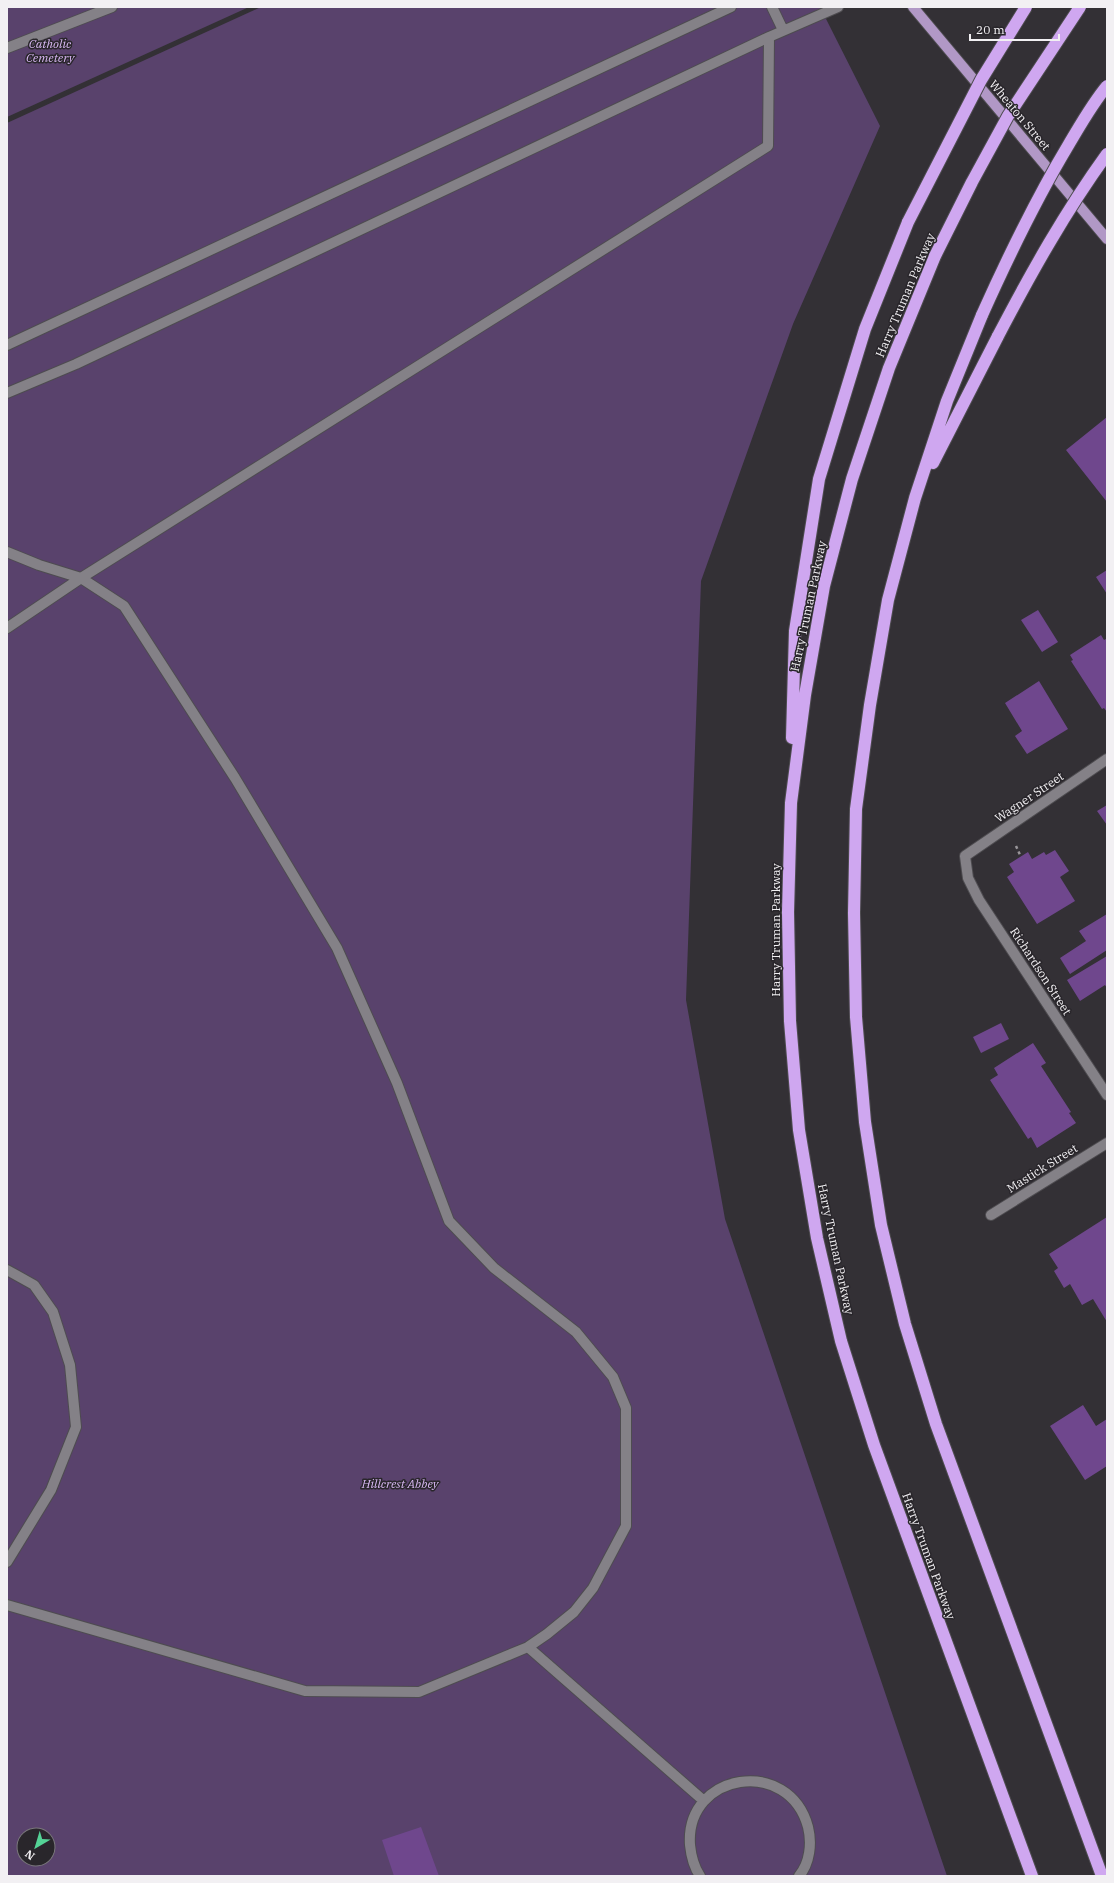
<svg xmlns="http://www.w3.org/2000/svg" width="1114" height="1883" font-family="'IBM Plex Serif',serif">
<rect width="100%" height="100%" fill="#333035"/>
<!-- green -->
<path fill="#59426c" fill-rule="evenodd" d="M7,7H249L7,117Z
M261,7H820L880,126L793,324L701,581L686,1000L725,1219L947,1876H7V123ZM24,1835H48V1859H24Z"/>
<!-- building -->
<path fill="#6f478d" d="M1107,417V502L1066,450Z
M1107,570V594L1096,577Z
M1038,610L1058,642L1042,652L1021,620Z
M1101,635L1104,640L1106,639L1107,640V712L1104,708L1102,709L1071,661L1073,660L1070,655Z
M1039,681L1068,729L1027,754L1015,736L1022,731L1005,703Z
M1107,805V825L1097,811Z
M1055,850L1069,871L1060,877L1075,901L1037,924L1007,877L1014,872L1009,864L1028,852L1032,859L1044,852L1046,855Z
M1107,914V950L1070,974L1060,958L1086,941L1079,931Z
M1107,956V988L1105,985L1080,1001L1067,980Z
M1001,1023L1009,1039L981,1053L973,1037Z
M1033,1043L1046,1063L1041,1066L1071,1112L1069,1113L1076,1123L1037,1148L1031,1137L1028,1139L990,1080L998,1075L994,1068Z
M1107,1217V1322L1093,1299L1082,1305L1070,1284L1064,1288L1054,1271L1058,1268L1049,1254Z
M1083,1405L1096,1426L1107,1419V1466L1085,1480L1050,1426Z
M421,1827L439,1876H394L382,1840Z"/>
<g fill="none" stroke-linecap="round" stroke-linejoin="round">
<defs>
<path id="minor" d="M772,7L783,30
M7,48L112,7
M7,345L731,7
M7,393L76,364L769,37L838,7
M7,552L39,565L81,578L124,606L235,778L337,948L397,1083L449,1221L494,1268L576,1332L613,1377L626,1408V1526L593,1588L574,1612L547,1634L528,1647L419,1692L305,1691L7,1605
M7,628L81,578L768,146L769,37
M1107,759L965,856L968,878L979,900L1107,1095
M991,1215L1107,1143
M7,1270L34,1285L53,1312L70,1365L76,1427L51,1490L7,1562
M528,1647L704,1801
M700,1876C694,1867 691,1855 690,1845C685,1772 789,1756 808,1827C812,1843 810,1863 799,1876"/>
<path id="major" d="M913,7L1107,239"/>
<path id="highway" d="M935,256L889,368L852,479L824,586L805,695L791,803L788,912L790,1021L799,1130L817,1238L841,1341L874,1445L1032,1876
M982,315L947,401L915,498L888,600L870,705L856,809L854,913L856,1017L865,1122L881,1225L905,1324L936,1424L1102,1876
M933,463L998,336
M792,738L795,631L819,479L865,329L908,222"/>
</defs>
<!-- minor casing -->
<use href="#minor" stroke="#4e4c50" stroke-width="12"/>
<!-- major casing -->
<use href="#major" stroke="#4e4c50" stroke-width="12"/>
<!-- highway casing -->
<use href="#highway" stroke="#4e4c50" stroke-width="14"/>
<!-- path -->
<path stroke="#99969a" stroke-width="2.5" stroke-dasharray="3 3" stroke-linecap="butt" d="M1016,846L1021,857"/>
<!-- minor -->
<use href="#minor" stroke="#848187" stroke-width="10"/>
<!-- major -->
<use href="#major" stroke="#b198c6" stroke-width="10"/>
<!-- highway -->
<use href="#highway" stroke="#cfa7f0" stroke-width="12"/>
<defs>
<path id="highway-bridge" d="M908,222L981,80L1026,7
M935,256L972,182L1008,116L1080,7
M982,315C1008,257 1036,199 1069,144C1081,124 1092,104 1107,86
M998,336C1031,273 1065,212 1107,154"/>
</defs>
<!-- highway-bridge casing -->
<use href="#highway-bridge" stroke="#4e4c50" stroke-width="14" stroke-linecap="butt"/>
<!-- highway-bridge -->
<use href="#highway-bridge" stroke="#cfa7f0" stroke-width="12"/>
</g>
<g text-anchor="middle" dominant-baseline="central" stroke-width="3" stroke-linejoin="round" paint-order="stroke">
<!-- park labels -->
<g font-size="12" font-style="italic" fill="#d9b8f4" stroke="#29262b">
<text x="50" y="43">Catholic<tspan x="50" dy="14">Cemetery</tspan></text>
<text x="400" y="1483">Hillcrest Abbey</text>
</g>
<!-- street labels -->
<g font-size="12" fill="#f2f0f3" stroke="#29262b">
<text transform="translate(1020 115) rotate(50)">Wheaton Street</text>
<text transform="translate(905 295) rotate(-67)">Harry Truman Parkway</text>
<text transform="translate(808 606) rotate(-78)">Harry Truman Parkway</text>
<text transform="translate(1029 797) rotate(-34)">Wagner Street</text>
<text transform="translate(775 930) rotate(-90)">Harry Truman Parkway</text>
<text transform="translate(1041 971) rotate(57)">Richardson Street</text>
<text transform="translate(1042 1168) rotate(-32)">Mastick Street</text>
<text transform="translate(836 1249) rotate(78)">Harry Truman Parkway</text>
<text transform="translate(929 1556) rotate(70)">Harry Truman Parkway</text>
</g>
</g>
<!-- border -->
<rect width="1114" height="1883" fill="none" stroke="#f2f0f3" stroke-width="16"/>
<!-- north arrow -->
<g transform="translate(36 1847) rotate(218)"><circle r="19" fill="#29262b" stroke="#79777b"/>
<path d="M0-3L7 15L0 10L-7 15Z" fill="#54d396"/>
<text y="-6" font-size="11" font-weight="bold" text-anchor="middle" fill="#f2f0f3">N</text>
</g>
<!-- scale -->
<path d="M970 34v6h89v-6" fill="none" stroke="#f2f0f3" stroke-width="2"/>
<text x="976" y="34" font-size="12" fill="#f2f0f3" stroke="#29262b" stroke-width="3" paint-order="stroke">20 m</text>
</svg>
